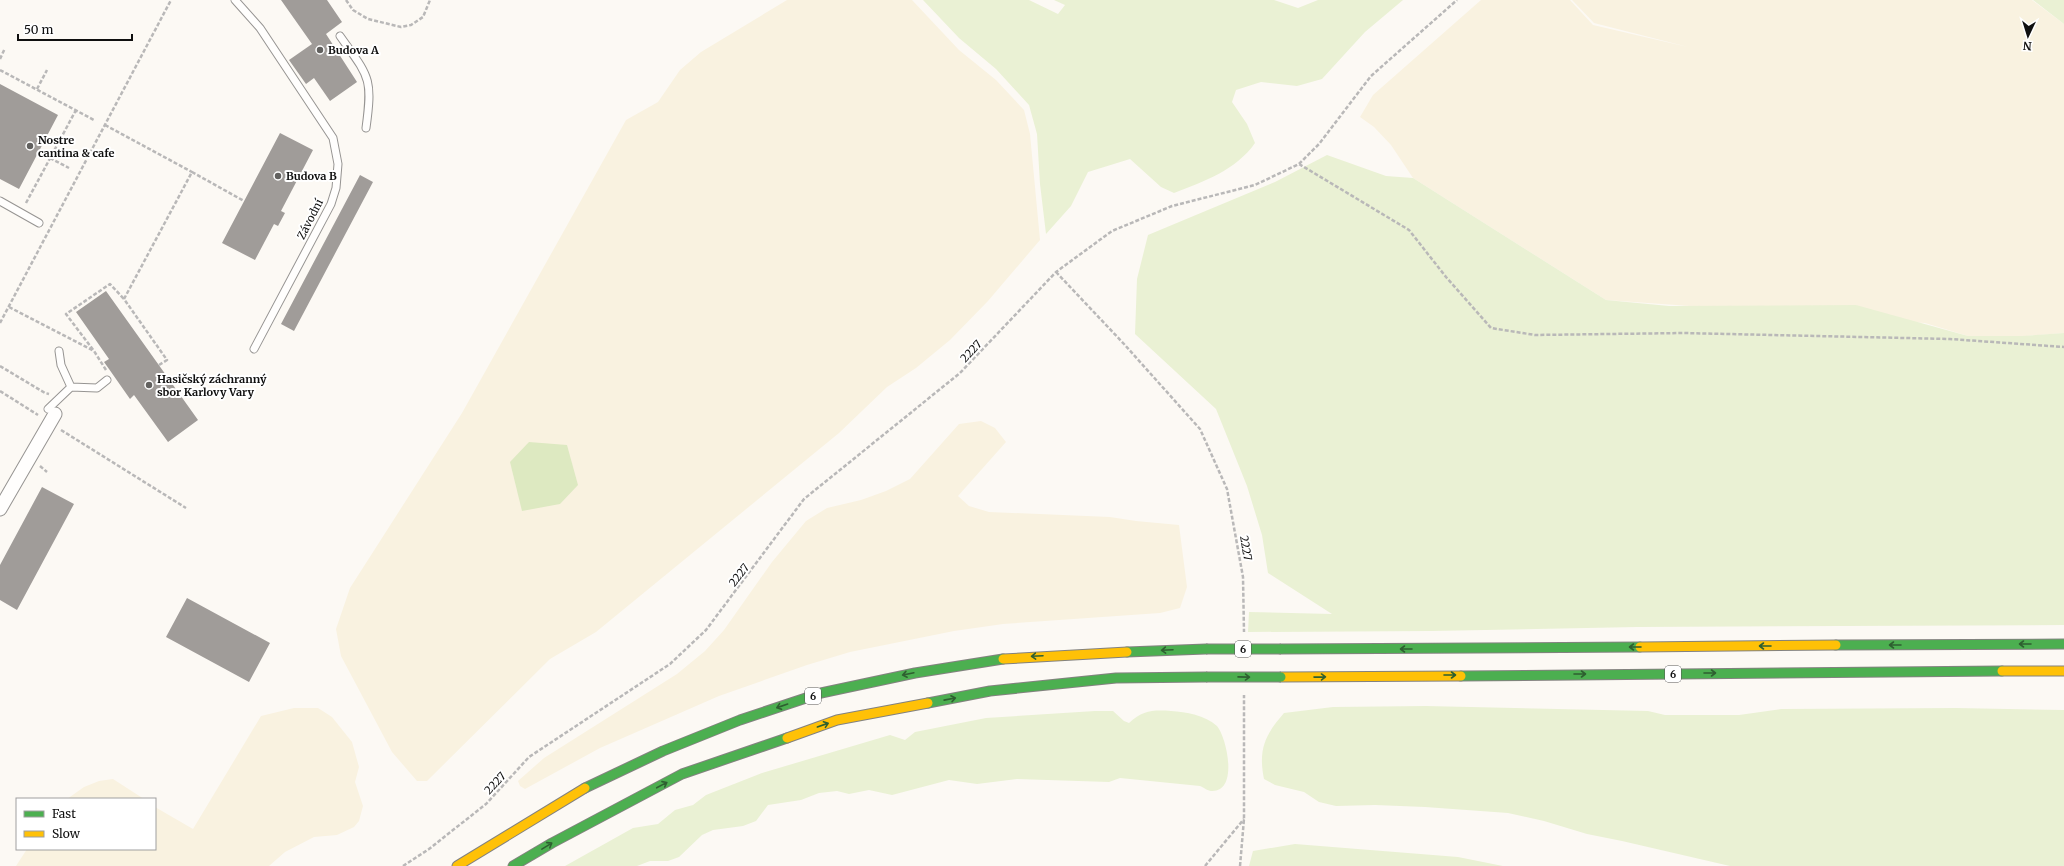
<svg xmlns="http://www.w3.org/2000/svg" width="2064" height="866" font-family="Merriweather,serif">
<rect width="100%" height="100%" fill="#fcf9f4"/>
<!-- farmland -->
<path fill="#f9f2e0" d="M787,0H912L959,50L996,80L1024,110L1030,134L1040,240L988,301L950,340L916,368L887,387L839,433L596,632L550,659L427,781H417L392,752L341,656L336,629L350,588L462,413L626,120L658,102L680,70L701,52Z
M1481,0H1570L1593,25L1688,47L1594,23L1572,0H2032L2064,24V333L2026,336H1968L1925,323L1606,300L1413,178L1391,145L1374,127L1360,117L1373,95Z
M981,421L995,428L1006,442L958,496L969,506L989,512L1110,517L1136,521L1179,525L1187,587L1180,608L1160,613L1003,624L954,631L850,652L807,665L719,696L600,748L525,789L520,786L518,781L544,758L677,674L705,651L724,630L772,562L806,521L827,508L861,500L886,491L910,479L959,424Z
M294,708H318L332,717L352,742L359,767L355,782L363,806L359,821L354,827L337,835L314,837L285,852L269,866H16L27,849H155V807L193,829L261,716Z
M113,779L144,799H67L84,787L99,781Z"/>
<!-- green -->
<path fill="#eaf1d4" d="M923,0H1029L1058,14L1065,5L1054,0H1274L1298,8L1318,0H1403L1365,32L1322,79L1297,86L1261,82L1236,90L1232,102L1247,124L1255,143C1236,170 1205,181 1174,193L1161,187L1130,159L1088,172L1071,206L1046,234L1040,184L1037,134L1029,105L996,69L959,38Z
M2032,0H2064V24L2033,0Z
M1327,155L1386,176L1413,178L1606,300L1669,306L1856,305L1968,336H2022L2064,333V625L1637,627L1431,631L1248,632L1249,612L1332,614L1268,573L1262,535L1247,486L1216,409L1135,334L1137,279L1148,235L1275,182Z
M1426,706L1648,711L1665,715H1739L1781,709L1956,708L2064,710V866H1730L1622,841L1587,834L1544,821L1508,813L1425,807L1375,805L1336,806L1319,802L1304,792L1275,785L1264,779C1258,749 1265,735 1284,713L1333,707Z
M1095,711H1113L1124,721L1129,723C1143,710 1153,710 1171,711C1186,712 1205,715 1217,726C1227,738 1239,793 1211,791C1208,791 1203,787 1200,786L1120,778L1109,782L1017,779L977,784L949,780L892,795L869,790L849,794L837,791L819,793L801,800L768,805L756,821L743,826L713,830L702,835L679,857L668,861H650L637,866H565L633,828L658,824L675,810L693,805L706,795L762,773L890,735L905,740L915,732L986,718Z
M1295,844L1458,857L1503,866H1249L1253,851Z"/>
<!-- forest -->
<path fill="#dde9c1" d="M529,442L567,445L578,485L560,504L522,511L510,462Z"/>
<!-- building -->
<path fill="#a09c99" d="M281,0H327L342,22L326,34L357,82L330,101L314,78L306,84L289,60L312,44Z
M0,84L58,115L19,189L0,179Z
M280,133L313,150L281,211L285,213L278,226L274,224L255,260L222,243Z
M360,175L373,182L294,331L281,324Z
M106,291L198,420L168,442L134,395L130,399L109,369L104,362L109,359L76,312Z
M42,487L74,504L17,610L0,600V565Z
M187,598L270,643L249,682L166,637Z"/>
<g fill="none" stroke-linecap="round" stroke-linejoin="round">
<defs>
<path id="lane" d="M235,0L260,28L333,138L338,164L336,188L331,204L254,349
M340,36C369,77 373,77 366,128
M0,201L39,223
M59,351L61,365L71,387
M48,409L71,387L97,388L107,380"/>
<path id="street" d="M0,509L55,414"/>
<path id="fast" d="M1836,645L2064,644
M1281,649L1640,647
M1127,652L1206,649
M1461,676L2002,671
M928,703L990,691L1116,678L1206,677
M585,788L663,751L740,720L821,693L915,673L1003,659
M513,866L552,843L682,774L787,738"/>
<path id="slow" d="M1640,647L1836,645
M1003,659L1127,652
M2002,671H2064
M1281,677L1461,676
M787,738L837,720L928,703
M457,866L585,788"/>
</defs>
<!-- lane casing -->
<use href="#lane" stroke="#969492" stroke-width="9"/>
<!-- street casing -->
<use href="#street" stroke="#969492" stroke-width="15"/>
<!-- fast casing -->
<use href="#fast" stroke="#83827f" stroke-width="11"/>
<!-- slow casing -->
<use href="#slow" stroke="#83827f" stroke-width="11"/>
<!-- path -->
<path stroke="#b9b8b8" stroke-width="2.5" stroke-dasharray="4 2" stroke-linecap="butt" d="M346,0L353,10L368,19L401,27L411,25L423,17L430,0
M0,59L5,48
M0,70L94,120
M37,89L47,70
M105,125L192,172
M50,158L69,168
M1299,164L1409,230L1446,277L1491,328L1535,335L1683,333L1950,339L2064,347
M26,203L76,110
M1056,272L1124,344L1200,429L1227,489L1243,577L1244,632
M9,307L94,351
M0,323L171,0
M159,365L167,360L124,299L192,172L244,201
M0,366L45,393L49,394
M106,370L94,351L66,314L110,284L124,299
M0,391L38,415
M61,430L186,508
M40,466L47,472
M403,866L429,849L486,804L529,757L670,664L706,630L804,499L960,373L1056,272L1112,231L1172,206L1255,185L1299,164L1319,144L1371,76L1457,0
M1205,866L1244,819
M1240,866L1244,819V695"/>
<!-- lane -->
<use href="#lane" stroke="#fffefd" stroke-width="7"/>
<!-- street -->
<use href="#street" stroke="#fffefd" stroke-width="13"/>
<!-- fast -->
<use href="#fast" stroke="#4caf50" stroke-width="9"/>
<!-- slow -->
<use href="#slow" stroke="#ffc107" stroke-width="9"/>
<defs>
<path id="fast-bridge" d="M1206,649H1281
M1206,677H1281"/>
</defs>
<!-- fast-bridge casing -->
<use href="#fast-bridge" stroke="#83827f" stroke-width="11" stroke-linecap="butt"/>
<!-- fast-bridge -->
<use href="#fast-bridge" stroke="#4caf50" stroke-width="9"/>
</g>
<!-- one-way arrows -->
<defs><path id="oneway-shaft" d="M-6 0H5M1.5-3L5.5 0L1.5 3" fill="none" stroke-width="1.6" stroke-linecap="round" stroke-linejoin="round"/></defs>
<g stroke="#2e5f30">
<use href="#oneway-shaft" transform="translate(2025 644) rotate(180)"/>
<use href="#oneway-shaft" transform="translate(1895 645) rotate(180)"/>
<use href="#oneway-shaft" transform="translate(1765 646) rotate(180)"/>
<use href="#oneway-shaft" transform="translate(1635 647) rotate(180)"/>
<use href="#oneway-shaft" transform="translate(1406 649) rotate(180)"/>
<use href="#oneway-shaft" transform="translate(1167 650) rotate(177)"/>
<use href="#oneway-shaft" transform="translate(1037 656) rotate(177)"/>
<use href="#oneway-shaft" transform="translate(1710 673)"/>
<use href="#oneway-shaft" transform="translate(908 674) rotate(168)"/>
<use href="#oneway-shaft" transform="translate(1580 674)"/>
<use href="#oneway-shaft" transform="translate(1450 675)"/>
<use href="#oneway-shaft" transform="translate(1244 677) rotate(1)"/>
<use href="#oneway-shaft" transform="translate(1320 677) rotate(-1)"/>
<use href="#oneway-shaft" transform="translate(950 699) rotate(-11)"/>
<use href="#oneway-shaft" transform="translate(782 706) rotate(161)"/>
<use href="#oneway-shaft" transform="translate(823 725) rotate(-19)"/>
<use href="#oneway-shaft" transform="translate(662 785) rotate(-28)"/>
<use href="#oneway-shaft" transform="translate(547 846) rotate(-31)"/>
</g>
<!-- markers -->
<g fill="#62615f" stroke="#fff" stroke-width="1.5">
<circle cx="320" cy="50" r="4"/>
<circle cx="30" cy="146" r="4"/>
<circle cx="278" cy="176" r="4"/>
<circle cx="149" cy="385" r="4"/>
</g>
<g text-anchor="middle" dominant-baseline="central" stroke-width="4" stroke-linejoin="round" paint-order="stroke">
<!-- shield labels -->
<g fill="#fff" stroke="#575757" stroke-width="1">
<rect x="1235" y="641" width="16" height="16" rx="3"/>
<rect x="1665" y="666" width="16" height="16" rx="3"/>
<rect x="805" y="688" width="16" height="16" rx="3"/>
</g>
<g font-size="10" font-weight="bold" fill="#0f0f0f">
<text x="1243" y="649">6</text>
<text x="1673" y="674">6</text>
<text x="813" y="696">6</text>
</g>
<!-- poi labels -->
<g font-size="11" font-weight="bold" fill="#0f0f0f" stroke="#fff" text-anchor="start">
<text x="328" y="50">Budova A</text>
<text x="38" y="140">Nostre<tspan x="38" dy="13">cantina &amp; cafe</tspan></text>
<text x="286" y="176">Budova B</text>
<text x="157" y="379">Hasičský záchranný<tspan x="157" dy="13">sbor Karlovy Vary</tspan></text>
</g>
<!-- street labels -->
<g font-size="11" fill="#0f0f0f" stroke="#fff">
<text transform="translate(310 219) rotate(-63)">Závodní</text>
<text transform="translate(971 351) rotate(-47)">2227</text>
<text transform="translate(1246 548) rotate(80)">2227</text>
<text transform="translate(739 575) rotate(-52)">2227</text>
<text transform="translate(495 783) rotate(-47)">2227</text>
</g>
</g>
<!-- legend -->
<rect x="16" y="798" width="140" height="52" fill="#ffffff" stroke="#9f9f9f"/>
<rect x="24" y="811" width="20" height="6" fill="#4caf50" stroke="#9f9f9f"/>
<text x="52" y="818" font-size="12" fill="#0f0f0f">Fast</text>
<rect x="24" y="831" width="20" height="6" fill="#ffc107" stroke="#9f9f9f"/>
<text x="52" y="838" font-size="12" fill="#0f0f0f">Slow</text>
<!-- north arrow -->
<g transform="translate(2028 36) rotate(184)" stroke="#ffffff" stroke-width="3" paint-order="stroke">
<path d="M0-3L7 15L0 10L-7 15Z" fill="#0f0f0f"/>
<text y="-6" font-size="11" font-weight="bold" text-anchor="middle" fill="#0f0f0f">N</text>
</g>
<!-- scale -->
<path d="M18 34v6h114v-6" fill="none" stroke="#0f0f0f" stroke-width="2"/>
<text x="24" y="34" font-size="12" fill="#0f0f0f" stroke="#ffffff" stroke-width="3" paint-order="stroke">50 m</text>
</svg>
